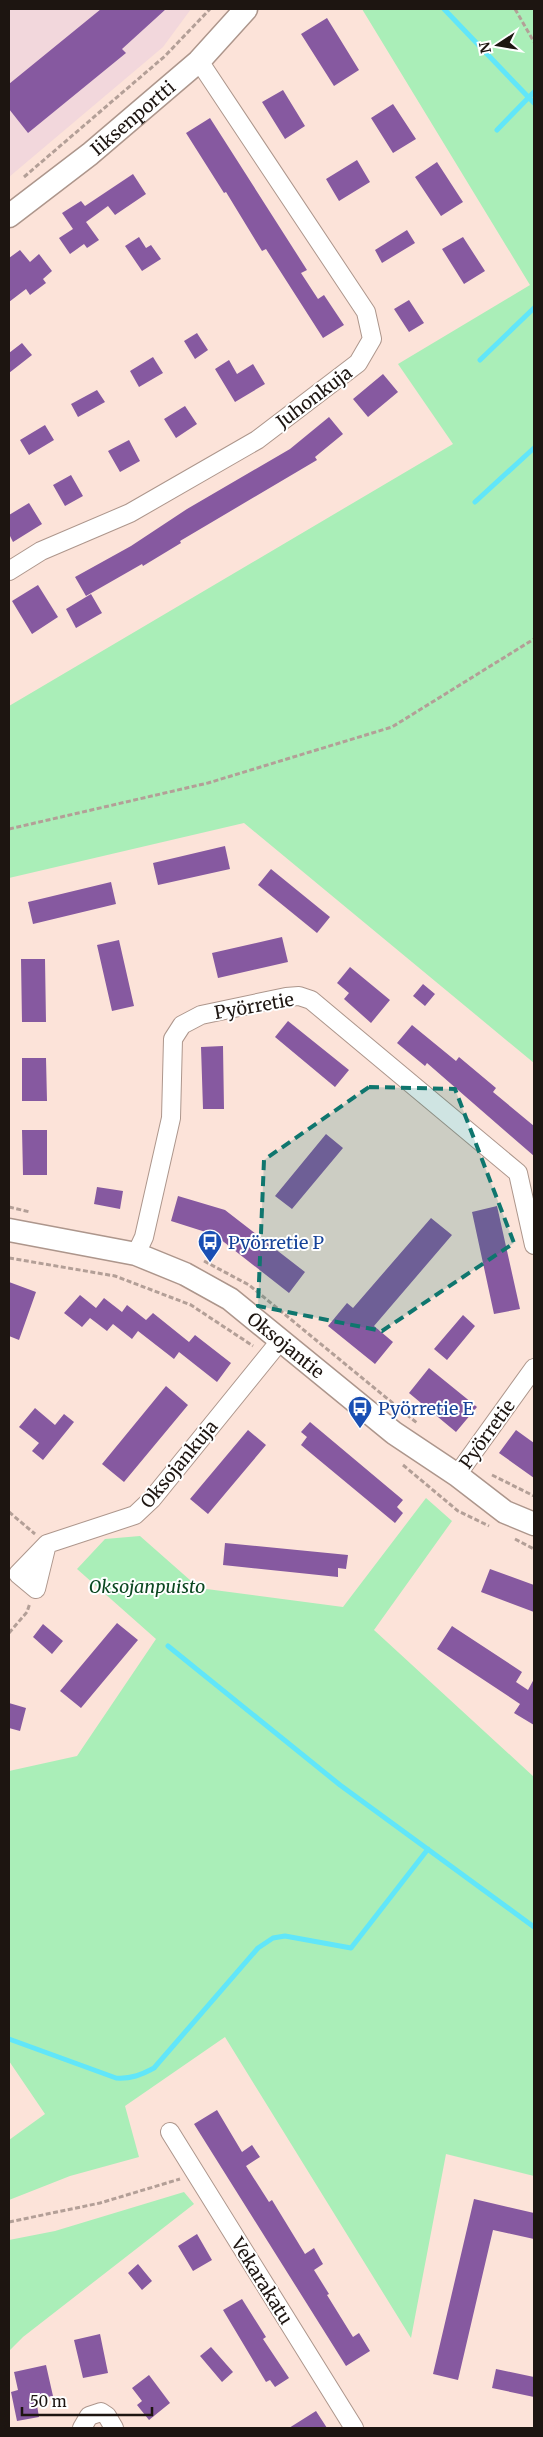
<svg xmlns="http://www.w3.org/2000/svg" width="543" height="2437" font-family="Merriweather,serif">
<rect width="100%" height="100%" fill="#fce3d9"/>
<!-- industrial -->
<path fill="#f2d7dc" d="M9,9H191L163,47L9,177Z"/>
<!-- green -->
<path fill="#aaeeb8" d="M362,9H534V1063L244,823L9,878V706L453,444L398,364L530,285Z
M426,1498L452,1521L374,1630L534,1777V2176L446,2154L411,2338L225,2037L125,2106L139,2157L70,2176L9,2200V2140L45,2114L9,2061V1771L77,1756L156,1639L77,1569L105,1539L140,1536L199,1588L343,1607Z
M184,2192L194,2204L23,2337L9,2351V2240L55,2231Z"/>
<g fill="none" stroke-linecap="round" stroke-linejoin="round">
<!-- stream -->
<path stroke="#61e6f9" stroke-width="5" d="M444,9L534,103
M497,130L534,92
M480,360L534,308
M475,502L534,448
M168,1646L340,1785L534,1927
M9,2039L116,2078C131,2079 141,2075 154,2068L258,1948L273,1938L285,1936L351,1948L428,1849"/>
</g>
<!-- building -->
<path fill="#8659a0" d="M101,9H166L122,49L126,53L28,133L9,109V84Z
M327,18L359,70L334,86L301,34Z
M283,90L305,126L285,139L262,102Z
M393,104L416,139L393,153L371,118Z
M210,118L307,270L301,273L318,299L324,295L344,325L323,338L266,249L262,251L226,192L224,193L186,133Z
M357,160L370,182L339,201L326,179Z
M437,162L463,202L441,216L415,177Z
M133,174L146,194L115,215L108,206L86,222L99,240L87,248L84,244L70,254L59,238L73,229L62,213L81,201L85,206Z
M407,230L415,243L382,263L375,250Z
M139,237L146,248L151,245L161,259L142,271L125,246Z
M463,237L485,271L464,284L442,249Z
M20,250L30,262L39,254L52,271L43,279L46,283L30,295L26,289L9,302V258Z
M409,300L424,323L409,332L394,309Z
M197,333L208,350L195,359L184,341Z
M22,343L32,355L9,373V353Z
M153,357L163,373L139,387L130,371Z
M229,360L237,374L253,364L265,384L235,402L215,369Z
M383,374L398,392L368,417L353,399Z
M97,390L105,402L78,417L71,404Z
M185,406L197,424L176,438L164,419Z
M329,417L343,434L315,457L317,460L180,541L181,543L143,566L142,564L86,596L75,577L131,546L187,509L290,449Z
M45,425L54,440L29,455L20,440Z
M129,440L140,461L120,472L108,451Z
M71,475L83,496L65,506L53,485Z
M29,503L42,524L13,542L9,534V515Z
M38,585L58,617L32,634L12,601Z
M91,594L102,613L76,628L66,609Z
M225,846L230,869L158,885L153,863Z
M271,869L330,917L317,933L258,885Z
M111,882L116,904L33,924L28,902Z
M282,937L288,962L218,978L212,953Z
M119,940L134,1006L112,1011L97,945Z
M21,959H45L46,1022H22Z
M350,967L390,1000L371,1023L344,999L349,993L337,983Z
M423,984L435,994L425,1006L413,996Z
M288,1021L349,1070L335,1087L275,1037Z
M412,1025L456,1061L459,1057L496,1088L493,1092L534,1126V1156L427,1063L425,1066L397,1043Z
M223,1046L224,1109H203L201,1047Z
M22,1058H46L47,1101H22Z
M22,1130H47V1175H23Z
M326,1134L343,1148L292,1209L275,1196Z
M97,1187L123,1191L120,1209L94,1204Z
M178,1196L225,1210L305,1272L289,1293L215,1235L171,1221Z
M497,1206L520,1309L494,1314L472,1212Z
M431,1218L452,1235L374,1326L393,1342L375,1364L328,1326L347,1303L353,1308Z
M9,1282L36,1292L19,1340L9,1336Z
M80,1295L96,1308L104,1298L122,1312L127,1305L146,1320L153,1313L189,1342L195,1335L231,1363L217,1382L179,1352L174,1359L138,1331L132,1339L113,1324L107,1331L90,1318L82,1327L64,1313Z
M463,1315L475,1326L447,1360L434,1349Z
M429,1368L477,1407L456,1432L409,1393Z
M166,1386L188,1405L124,1482L102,1464Z
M35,1408L55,1425L64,1414L74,1422L43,1460L32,1451L39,1443L19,1427Z
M310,1422L403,1500L397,1507L403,1513L395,1523L301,1445L307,1437L301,1432Z
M248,1430L266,1445L208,1514L190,1499Z
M516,1430L534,1443V1478L499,1453Z
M225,1543L348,1555L346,1569L338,1568V1577L223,1565Z
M490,1569L534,1585V1612L481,1592Z
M117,1623L138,1640L81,1708L60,1691Z
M43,1624L63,1641L52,1654L33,1637Z
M452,1626L522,1672L516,1682L528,1690L534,1679V1725L514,1713L520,1704L437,1649Z
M9,1703L26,1708L20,1731L9,1728Z
M217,2110L242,2152L252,2145L260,2157L246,2166L269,2202L272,2200L305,2254L314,2248L323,2264L314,2270L329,2294L327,2295L353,2337L359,2333L370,2351L346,2366L194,2124Z
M474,2199L534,2213V2239L493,2230L458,2380L433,2374Z
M197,2234L212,2260L193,2271L178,2246Z
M138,2264L152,2281L142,2290L128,2273Z
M242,2299L266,2337L263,2339L289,2378L275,2387L270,2380L266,2382L223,2310Z
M100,2334L108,2373L83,2378L74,2340Z
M211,2347L233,2372L222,2382L200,2356Z
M46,2365L53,2396L36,2399L39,2417L17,2421L11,2392L18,2390L14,2372Z
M496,2369L534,2377V2397L492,2388Z
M149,2375L170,2403L149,2420L137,2405L142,2401L132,2388Z
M316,2411L327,2428H289Z"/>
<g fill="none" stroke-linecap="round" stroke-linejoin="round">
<defs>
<path id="minor" d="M9,571L41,551L130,513L257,440L358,363L372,339L366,312L199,61
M136,1254L144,1237L171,1118L173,1039L182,1025L201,1015L286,997L299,996L311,1000L518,1173L534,1245
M457,1475L534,1368
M47,1544L36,1589L18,1574L47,1544L135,1515L152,1499L280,1341
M170,2132L354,2428
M82,2428L89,2416L101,2412L107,2416L114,2428"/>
<g id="tertiary">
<path id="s1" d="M9,216L90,154L199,61L246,9"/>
<path id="s2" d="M9,1230L136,1254L185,1274L230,1299L394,1433L457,1475L505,1512L534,1524"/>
</g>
</defs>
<!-- minor casing -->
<use href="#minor" stroke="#ad968c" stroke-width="20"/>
<!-- tertiary casing -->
<use href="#tertiary" stroke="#ad968c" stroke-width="25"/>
<!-- path -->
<path stroke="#b39f97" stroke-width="3" stroke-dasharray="5 2.5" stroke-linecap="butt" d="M515,9L534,42
M24,177L165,56L210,9
M9,829L208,783L392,727L534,639
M9,1207L30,1212
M9,1258L115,1276L191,1305L253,1346
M204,1261L249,1285L417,1423
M403,1465L458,1511L489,1526
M492,1475L534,1496
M9,1512L35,1534
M515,1539L534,1549
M9,1633L27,1612L30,1603
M9,2222L100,2203L180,2179"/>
<!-- minor -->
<use href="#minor" stroke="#fff" stroke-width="18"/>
<!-- tertiary -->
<use href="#tertiary" stroke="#fff" stroke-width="22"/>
</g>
<!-- marked area -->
<path fill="#0f766e" fill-opacity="0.2" stroke="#0f766e" stroke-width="4" stroke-dasharray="10 6" stroke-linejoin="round" d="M369,1087L455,1089L514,1243L382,1331L258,1306L264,1160Z"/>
<!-- icons -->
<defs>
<symbol id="bus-pin" viewBox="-11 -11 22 30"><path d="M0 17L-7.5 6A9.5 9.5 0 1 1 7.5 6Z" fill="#1a4fb4" stroke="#fff"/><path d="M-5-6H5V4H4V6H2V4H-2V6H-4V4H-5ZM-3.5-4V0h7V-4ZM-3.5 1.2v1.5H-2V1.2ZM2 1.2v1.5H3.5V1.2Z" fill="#fff"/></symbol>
</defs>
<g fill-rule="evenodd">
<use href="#bus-pin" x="196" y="1228" width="28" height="38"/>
<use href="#bus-pin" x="346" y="1394" width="28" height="38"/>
</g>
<g text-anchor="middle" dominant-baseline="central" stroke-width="4" stroke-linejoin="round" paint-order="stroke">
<!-- street labels -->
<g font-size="18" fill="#1d1511" stroke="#fff">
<text stroke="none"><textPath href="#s1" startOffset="158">Iiksenportti</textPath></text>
<text transform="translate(314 397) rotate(-37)">Juhonkuja</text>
<text transform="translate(254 1006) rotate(-10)">Pyörretie</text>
<text stroke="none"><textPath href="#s2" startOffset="306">Oksojantie</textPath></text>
<text transform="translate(487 1434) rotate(-54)">Pyörretie</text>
<text transform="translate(179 1464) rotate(-50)">Oksojankuja</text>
<text transform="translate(262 2281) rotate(58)">Vekarakatu</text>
</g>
<!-- transit labels -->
<g font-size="18" fill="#164399" stroke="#fff" text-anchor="start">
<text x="228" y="1242">Pyörretie P</text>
<text x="378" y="1408">Pyörretie E</text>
</g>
<!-- park labels -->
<g font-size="18" font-style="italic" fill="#0b4720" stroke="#fff">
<text x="147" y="1586">Oksojanpuisto</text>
</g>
</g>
<!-- border -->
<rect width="543" height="2437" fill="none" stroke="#1d1511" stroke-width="20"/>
<!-- north arrow -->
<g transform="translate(498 45) rotate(258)" stroke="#ffffff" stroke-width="4" paint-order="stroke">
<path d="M0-4L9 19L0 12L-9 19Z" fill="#1d1511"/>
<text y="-8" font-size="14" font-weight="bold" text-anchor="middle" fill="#1d1511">N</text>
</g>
<!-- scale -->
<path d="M22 2407v8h130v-8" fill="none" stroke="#1d1511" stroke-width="2.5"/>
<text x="30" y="2407" font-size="15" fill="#1d1511" stroke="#ffffff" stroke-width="4" paint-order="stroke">50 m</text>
</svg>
